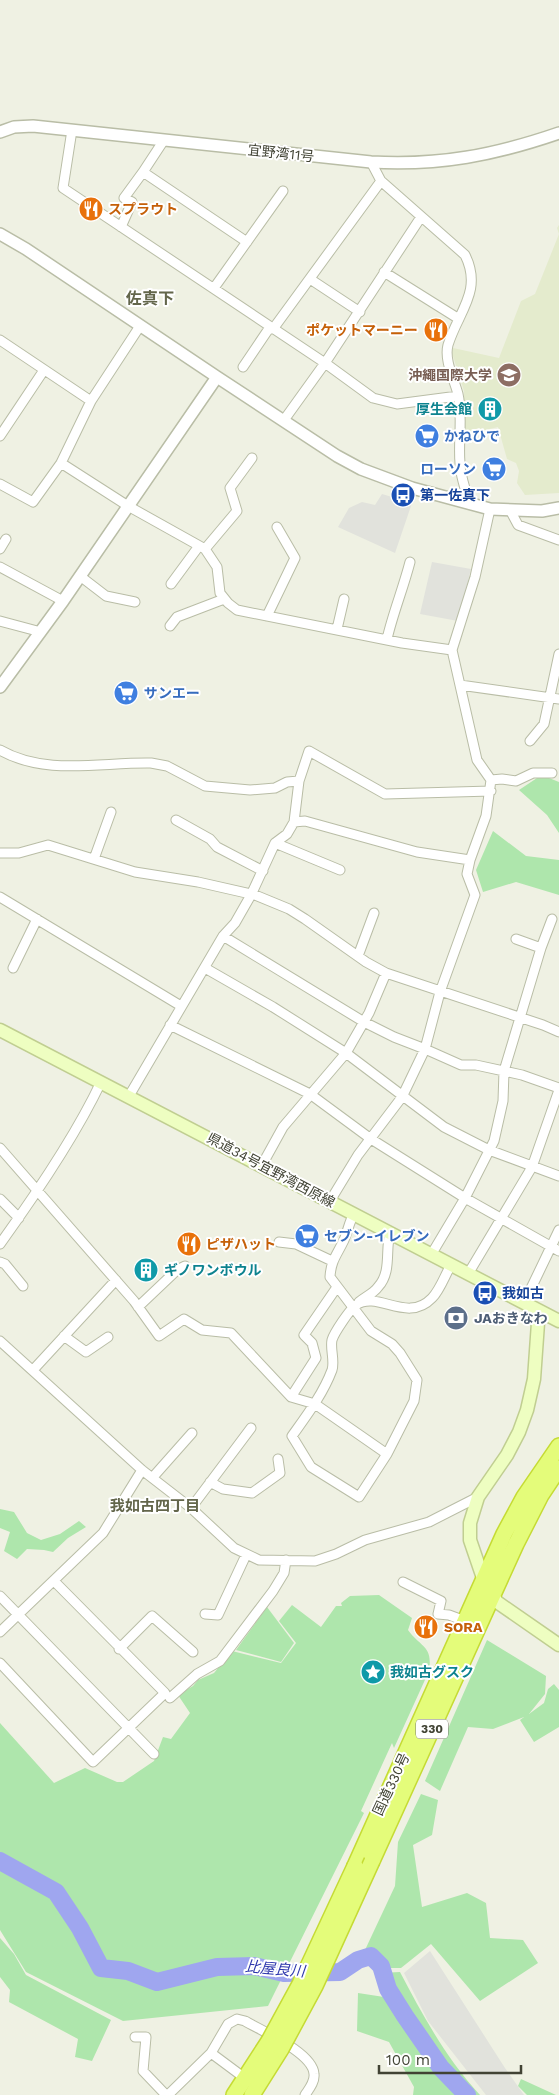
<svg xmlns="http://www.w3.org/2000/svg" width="559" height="2095" font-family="'Work Sans','Noto Sans JP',sans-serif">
<rect width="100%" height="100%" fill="#eff1e3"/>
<!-- education -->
<path fill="#e4ebcd" d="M559,225V493L525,495L517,483L519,471L516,463L507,459L498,427L464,435V391L452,353L453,348L499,358L521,301L535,294L559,234L557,228Z"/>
<!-- green -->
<path fill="#aee6ac" d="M537,778H549L559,782V833L547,815L519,790Z
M493,831L526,856L559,860V895L516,882L483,892L476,870Z
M0,1509L14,1512L27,1533L41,1540L60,1534L79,1521L86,1527L68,1538L53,1552L44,1550L27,1549L17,1559L4,1551L10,1532L0,1528Z
M379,1595L412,1618L408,1630C421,1648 433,1645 429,1671L394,1748L392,1743L361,1811L364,1813L268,2006L123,2021L26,1972L0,1930V1723L54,1783L85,1768L117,1782H123L154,1761L163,1737L171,1739L190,1713L178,1695L193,1686L198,1680L214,1673L232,1651L281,1663L296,1643L279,1621L292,1605L321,1627L336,1606H342L341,1603L350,1596Z
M267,1607L294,1643L281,1662L236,1650Z
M487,1640L546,1676L545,1694L529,1714L544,1703L548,1689L554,1684L559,1690V1727L534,1742L520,1720L524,1717L493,1729L468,1727L440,1791L425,1781Z
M421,1794L438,1800L432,1835L413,1845L422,1907L467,1893L486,1903L490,1938L523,1940L538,1963L480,2001L431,1944L401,1968H374L365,1950L395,1886L398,1842Z
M0,1938L14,1954L26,1975L111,2020L92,2061L75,2057L78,2039L9,2002L10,1990L0,1977Z
M400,1972C423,2016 446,2058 480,2095H413L414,2087L389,2042L357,2031L358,1993L384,1997L380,1973Z
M521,2079L556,2095H527L518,2086Z"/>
<!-- parking -->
<path fill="#e1e2dc" d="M382,494L412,503L395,553L338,527L349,508L362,502L375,505Z
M432,562L471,569L458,621L420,614Z
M430,1951L505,2068L524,2095H486L428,2021L404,1973Z"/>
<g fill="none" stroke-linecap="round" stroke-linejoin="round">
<!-- river -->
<path stroke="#9fa6ef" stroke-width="18" d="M0,1861L56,1892L80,1928L101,1968L128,1971L157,1982L217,1967L254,1966L284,1973L340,1972L358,1960L371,1956L381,1966L388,1989L405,2016L441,2068L467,2095"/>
<defs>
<path id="minor" d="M72,130L63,188L325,363L421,217
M371,162L381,181L465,255C483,291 458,312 448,345C444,360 454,379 458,394C463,415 458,441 460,463C460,476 466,491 470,504
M143,172L164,140
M121,227L132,202L124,198L143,172L247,242
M384,272L459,319
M310,279L360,312
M214,288L283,191
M273,329L381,181
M0,340L91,401
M243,367L270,327
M284,420L325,363L373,398L397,404L458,396
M0,436L44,370
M61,463L128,506L205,549L217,567L220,593L228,603L237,610L402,643L452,650
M0,484L33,502L61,463L91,401L140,326
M510,510L518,525L559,540
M0,549L6,539
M205,549L237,511L230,488L252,458
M0,567L63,601
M80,576L106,596L135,602
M171,584L199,546
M267,616L295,558L277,527
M0,621L41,632
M170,626L177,617L224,599
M337,629L344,599
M387,639C393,613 403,589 410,562
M460,685L559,699
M530,741L544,724L559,654
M0,750C45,776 101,762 151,763L167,766L205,786L250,790L275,788L287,782L299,781
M491,780L502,779L516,781L533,773H552
M176,820L210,839L217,847L263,871
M294,822L299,781L309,751L385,794L491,791
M275,843L340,870
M0,853H19L48,845L135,872L198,882L255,895L289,909L305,919L366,962L386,973L543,1025L559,1032
M94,859L111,812
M0,897L181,1006
M223,936L364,1022L394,1037L425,1049L461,1065H476L522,1075L559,1088
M541,948L552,919
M358,956L374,913
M13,968L37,919
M205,968L273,1007L346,1053L444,1127L489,1150L559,1176
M170,1025L310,1094L371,1139L465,1198L559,1251
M129,1096L223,936L235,923L251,895L275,843L287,834L294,822L305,821L417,852L470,860
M0,1148L134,1301L159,1336L184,1319L202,1330L231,1333L291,1397
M262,1165L283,1127L346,1053L369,1013L386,973
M0,1199L19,1218
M330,1201L358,1155L402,1097L425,1049L440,992L475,895L467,874L470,860L486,816L491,780L477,760L452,650L475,577L490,509
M279,1242L296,1244L332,1261
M0,1244C36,1194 75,1137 101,1082
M431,1255L465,1198L494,1141L503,1101L504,1071L541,948L516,939
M0,1262L5,1264L23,1286
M468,1274L532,1167L559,1090
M337,1287L304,1335L312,1343L316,1358L291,1397L315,1404L387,1454L414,1401L417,1380L400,1353L392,1344L371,1331L330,1277C331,1260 337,1255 344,1240C348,1231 349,1222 354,1214
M359,1302C365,1297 374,1293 378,1287C392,1272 385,1250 390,1233
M524,1303L559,1230
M138,1307L177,1270L185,1266
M64,1336L86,1352L108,1337
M0,1341L142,1470L191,1508L234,1548L259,1560L315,1561L336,1554L365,1540L429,1522L478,1497
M33,1370L116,1280
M387,1454L359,1497L311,1467L292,1436C307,1415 323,1394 332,1370C335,1361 330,1349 332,1340C334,1333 350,1309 356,1305C378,1290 407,1324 432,1298C440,1290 445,1275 451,1265
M153,1477L192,1433
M210,1482L223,1489L252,1493L280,1473L278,1459
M191,1508L251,1428
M403,1582L441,1601L438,1614L449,1615L465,1621
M0,1596L154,1754
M205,1614L218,1615L246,1555
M0,1632L103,1533L142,1470
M119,1649L152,1616L193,1652
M0,1663L93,1762L165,1693L54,1581
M170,1698L197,1674L220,1661L273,1591L284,1573L286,1560
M135,2037H146L143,2071L166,2095
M211,2053L246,2079
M168,2095L211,2053L228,2024L237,2019L245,2021C262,2031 313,2053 314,2074C315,2082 309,2089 305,2095"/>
<path id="tertiary" d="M0,132L14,127L33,126L371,162C439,166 495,155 559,133
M0,234L26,249L217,377L337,456L361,469L412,488L490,509L542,511L559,508
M0,687L63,601L217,377"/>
<path id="secondary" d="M0,1030L559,1321
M541,1312L538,1323L534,1379L527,1410L519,1432L507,1455L478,1497L470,1523V1540L483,1578L497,1602L559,1645"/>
<path id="trunk" d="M372,1861L516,1544L541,1495L559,1468
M355,1866L504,1534L524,1497L559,1446
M234,2095L269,2041
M252,2095L281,2049"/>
</defs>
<!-- minor casing -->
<use href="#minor" stroke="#b9bda6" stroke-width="11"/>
<!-- tertiary casing -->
<use href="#tertiary" stroke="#b9bda6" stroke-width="14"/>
<!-- secondary casing -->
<use href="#secondary" stroke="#c0ce91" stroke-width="15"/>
<!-- trunk casing -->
<use href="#trunk" stroke="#c5db34" stroke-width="18"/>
<!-- minor -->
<use href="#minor" stroke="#fff" stroke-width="9"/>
<!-- tertiary -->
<use href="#tertiary" stroke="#fff" stroke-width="11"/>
<!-- secondary -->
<use href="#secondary" stroke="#eefec1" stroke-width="12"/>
<!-- trunk -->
<use href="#trunk" stroke="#e4fc7a" stroke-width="15"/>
<defs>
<path id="trunk-bridge" d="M269,2041L300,1984L355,1866
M281,2049L315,1986L372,1861"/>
</defs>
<!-- trunk-bridge casing -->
<use href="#trunk-bridge" stroke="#c5db34" stroke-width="18" stroke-linecap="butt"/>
<!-- trunk-bridge -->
<use href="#trunk-bridge" stroke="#e4fc7a" stroke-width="15"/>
</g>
<!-- icons -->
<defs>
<symbol id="restaurant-disc" viewBox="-11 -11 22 22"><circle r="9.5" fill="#e8710a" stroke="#fff"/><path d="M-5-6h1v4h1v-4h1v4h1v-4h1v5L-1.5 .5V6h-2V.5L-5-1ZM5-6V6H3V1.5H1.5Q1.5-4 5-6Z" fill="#fff"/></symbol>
<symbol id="university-disc" viewBox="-11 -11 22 22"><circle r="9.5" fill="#8d6e63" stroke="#fff"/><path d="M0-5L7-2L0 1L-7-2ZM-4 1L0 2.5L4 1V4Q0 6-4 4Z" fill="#fff"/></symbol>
<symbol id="building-disc" viewBox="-11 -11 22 22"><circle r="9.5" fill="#0f9aa8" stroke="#fff"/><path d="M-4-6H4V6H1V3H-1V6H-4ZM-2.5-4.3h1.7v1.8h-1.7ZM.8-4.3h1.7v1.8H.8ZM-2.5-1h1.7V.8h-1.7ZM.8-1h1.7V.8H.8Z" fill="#fff"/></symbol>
<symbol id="supermarket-disc" viewBox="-11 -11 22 22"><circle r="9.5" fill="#3f7fe0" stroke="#fff"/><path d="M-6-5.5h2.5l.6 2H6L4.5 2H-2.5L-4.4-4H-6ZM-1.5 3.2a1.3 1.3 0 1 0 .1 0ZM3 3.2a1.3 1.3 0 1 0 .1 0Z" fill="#fff"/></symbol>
<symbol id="bus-disc" viewBox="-11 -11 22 22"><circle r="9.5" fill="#1a4fb4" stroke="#fff"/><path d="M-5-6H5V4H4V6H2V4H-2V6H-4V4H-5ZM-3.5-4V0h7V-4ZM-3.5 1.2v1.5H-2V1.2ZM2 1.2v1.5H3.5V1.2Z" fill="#fff"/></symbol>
<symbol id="bank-disc" viewBox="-11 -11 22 22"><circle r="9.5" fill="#5c6f8a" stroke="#fff"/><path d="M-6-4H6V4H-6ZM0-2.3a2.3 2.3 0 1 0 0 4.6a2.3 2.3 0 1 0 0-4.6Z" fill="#fff"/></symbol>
<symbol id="sight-disc" viewBox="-11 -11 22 22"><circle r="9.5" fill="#0f9aa8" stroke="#fff"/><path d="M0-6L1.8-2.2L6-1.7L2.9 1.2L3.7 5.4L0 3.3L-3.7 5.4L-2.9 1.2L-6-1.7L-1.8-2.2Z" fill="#fff"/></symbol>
</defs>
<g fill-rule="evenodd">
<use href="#restaurant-disc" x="77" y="195" width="28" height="28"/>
<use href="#restaurant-disc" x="422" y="316" width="28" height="28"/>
<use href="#university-disc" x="495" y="361" width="28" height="28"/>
<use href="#building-disc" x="476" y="395" width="28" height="28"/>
<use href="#supermarket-disc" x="413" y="422" width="28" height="28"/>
<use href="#supermarket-disc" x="480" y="455" width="28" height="28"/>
<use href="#bus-disc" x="389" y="481" width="28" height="28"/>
<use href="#supermarket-disc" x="112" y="679" width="28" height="28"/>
<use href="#supermarket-disc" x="293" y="1222" width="28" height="28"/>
<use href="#restaurant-disc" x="175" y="1230" width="28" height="28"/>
<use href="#building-disc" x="132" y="1256" width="28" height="28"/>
<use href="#bus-disc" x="471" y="1279" width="28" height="28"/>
<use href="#bank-disc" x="442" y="1304" width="28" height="28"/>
<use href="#restaurant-disc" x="412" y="1613" width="28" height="28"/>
<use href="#sight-disc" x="359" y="1658" width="28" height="28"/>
</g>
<g text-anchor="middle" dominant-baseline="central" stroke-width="4" stroke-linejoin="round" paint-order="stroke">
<!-- shield labels -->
<rect fill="#fff" stroke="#7a7b71" stroke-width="1" x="416" y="1719.5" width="32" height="19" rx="4"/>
<g font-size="12" font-weight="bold" fill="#414334">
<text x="432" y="1729">330</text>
</g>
<!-- street labels -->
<g font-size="14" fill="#414334" stroke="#fff">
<text transform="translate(281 153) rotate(6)">宜野湾11号</text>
<text transform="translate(271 1170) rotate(28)">県道34号宜野湾西原線</text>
<text transform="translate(391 1784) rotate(-65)">国道330号</text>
</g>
<!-- food labels -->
<g font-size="14" font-weight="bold" fill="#c56008" stroke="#fff" text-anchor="start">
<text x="108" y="209">スプラウト</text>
<text x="418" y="330" text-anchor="end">ポケットマーニー</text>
<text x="206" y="1244">ピザハット</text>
<text x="444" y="1627">SORA</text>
</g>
<!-- education labels -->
<g font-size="14" font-weight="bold" fill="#785e54" stroke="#fff" text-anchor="end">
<text x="492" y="375">沖繩国際大学</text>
</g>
<!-- culture labels -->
<g font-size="14" font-weight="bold" fill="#0d838f" stroke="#fff" text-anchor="start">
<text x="472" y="409" text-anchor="end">厚生会館</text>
<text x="164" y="1270">ギノワンボウル</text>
<text x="390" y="1672">我如古グスク</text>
</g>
<!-- shop labels -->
<g font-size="14" font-weight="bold" fill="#366cbe" stroke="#fff" text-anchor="start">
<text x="444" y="436">かねひで</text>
<text x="476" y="469" text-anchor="end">ローソン</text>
<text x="144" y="693">サンエー</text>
<text x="324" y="1236">セブン-イレブン</text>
</g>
<!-- transit labels -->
<g font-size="14" font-weight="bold" fill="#164399" stroke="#fff" text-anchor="start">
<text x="420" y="495">第一佐真下</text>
<text x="502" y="1293">我如古</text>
</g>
<!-- service labels -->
<g font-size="14" font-weight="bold" fill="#4e5e75" stroke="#fff" text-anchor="start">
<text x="474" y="1318">JAおきなわ</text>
</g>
<!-- neighbourhood labels -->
<g font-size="15" font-weight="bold" fill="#63664b" stroke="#fff">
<text x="155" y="1506">我如古四丁目</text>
</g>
<!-- water labels -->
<g font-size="15" font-style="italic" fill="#2f38ad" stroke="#fff">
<text transform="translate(275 1969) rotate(5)">比屋良川</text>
</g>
<!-- quarter labels -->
<g font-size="16" font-weight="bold" fill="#63664b" stroke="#fff">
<text x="150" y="298">佐真下</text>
</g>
</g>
<!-- scale -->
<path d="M379 2065v8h142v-8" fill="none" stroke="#414334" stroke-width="2.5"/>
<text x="386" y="2065" font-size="15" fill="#414334" stroke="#ffffff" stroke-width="4" paint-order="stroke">100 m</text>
</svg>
